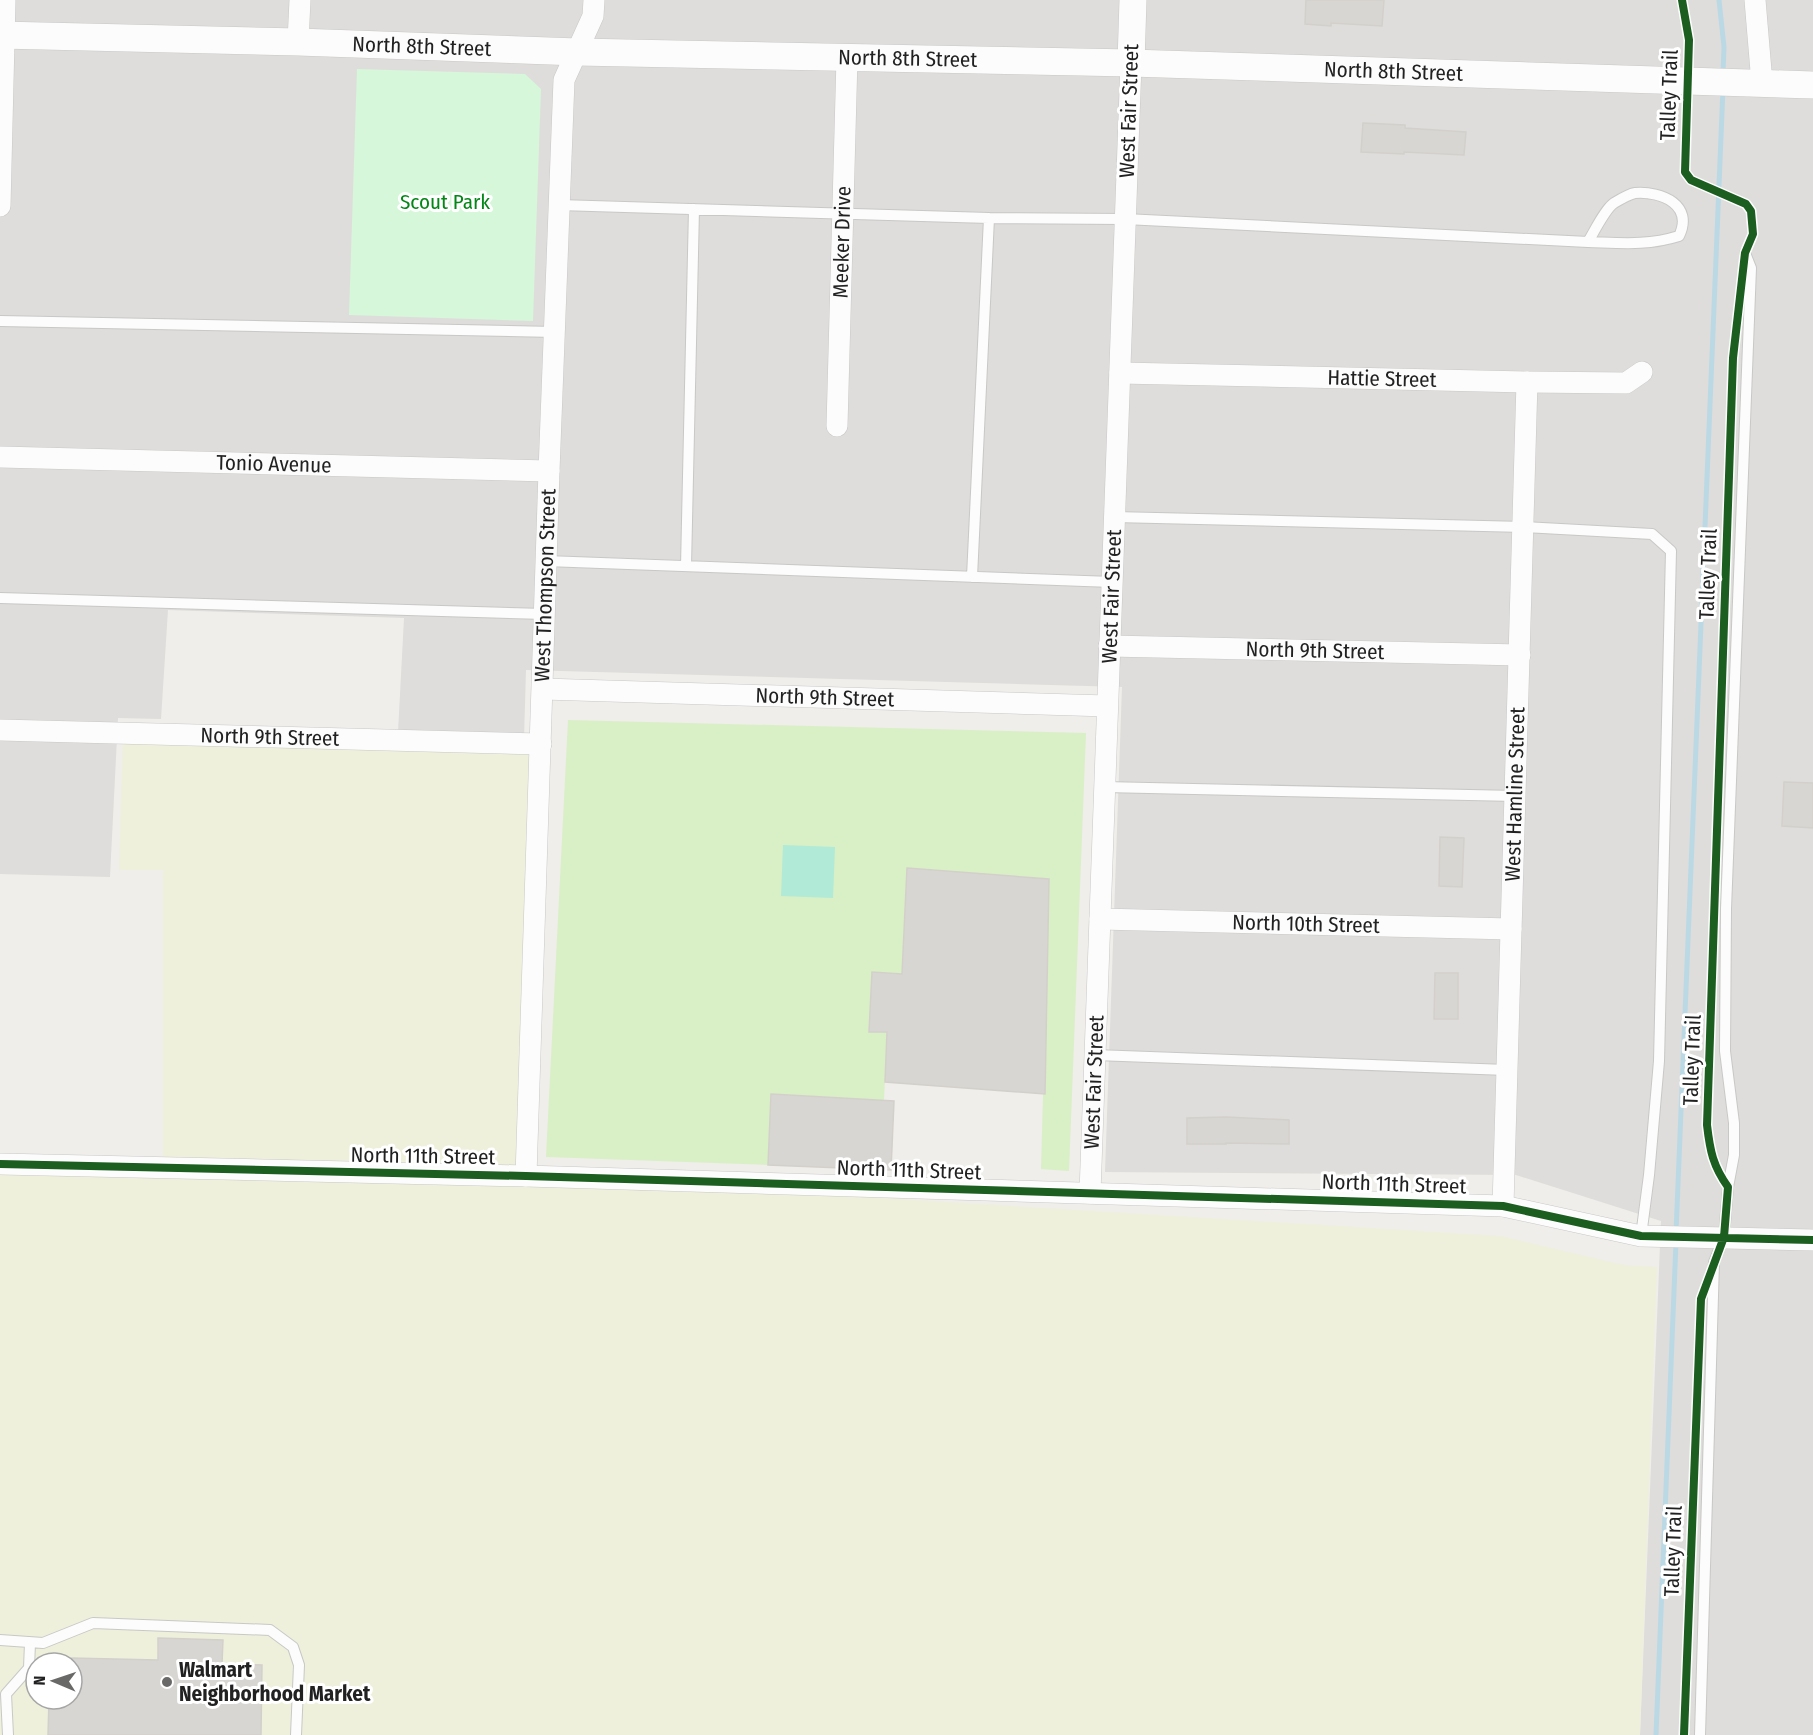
<svg xmlns="http://www.w3.org/2000/svg" width="1813" height="1735" font-family="'Fira Sans Condensed',sans-serif">
<rect width="100%" height="100%" fill="#efeeea"/>
<!-- residential -->
<path fill="#dedddb" d="M0,0H1813V1735H1640L1661,1221L1516,1175L1105,1172L1122,687L526,670L524,739L398,732L404,618L168,610L161,719L118,718L110,877L0,874Z"/>
<!-- farmland -->
<path fill="#eef0dc" fill-rule="evenodd" d="M123,734L541,744L526,1176L1501,1236L1624,1265L1657,1267L1640,1735H0V1164L163,1167V870H119ZM36,1663H72V1699H36Z"/>
<!-- grass -->
<path fill="#d9efc6" d="M568,720L1086,733L1069,1171L1041,1169L1049,879L907,869L902,974L872,973L869,1031L887,1032L884,1101L771,1095L768,1165L546,1157Z"/>
<!-- park -->
<path fill="#d6f7d9" d="M357,69L525,74L541,89L533,321L349,315Z"/>
<!-- pitch -->
<path fill="#b1ead7" d="M783,845L835,847L833,898L781,896Z"/>
<g fill="none" stroke-linecap="round" stroke-linejoin="round">
<!-- stream -->
<path stroke="#bad9e5" stroke-width="5" d="M1719,0L1724,47L1723,73
M1676,1233L1723,88
M1656,1735L1676,1242"/>
</g>
<!-- building -->
<path fill="#d8d6d2" stroke="#d3d0cb" stroke-width="1.5" d="M1306,0H1384L1382,26L1331,23V26L1305,24Z
M1363,123L1405,125V128L1466,132L1464,155L1404,152V154L1361,152Z
M1784,782L1813,783V828L1782,826Z
M1440,837L1464,838L1462,887L1439,886Z
M907,868L1049,879L1045,1094L885,1082L887,1032H869L872,972L902,974Z
M1435,973H1458V1019H1434Z
M771,1094L894,1101L891,1170L768,1165Z
M1226,1117L1289,1120V1144L1226,1143V1144H1187V1118Z
M158,1638L223,1640L222,1664L262,1665L261,1735H48L49,1699H72V1658L158,1660Z"/>
<g fill="none" stroke-linecap="round" stroke-linejoin="round">
<defs>
<path id="service" d="M559,205L989,218L1125,219L1588,242C1621,243 1647,246 1679,236C1694,205 1662,191 1635,193C1629,194 1619,200 1614,203C1605,209 1594,232 1588,242
M0,321L555,332
M1114,517L1524,527L1652,534L1671,551L1659,1061L1649,1175L1641,1236
M546,561L1112,582
M686,566L694,209
M972,577L989,218
M0,598L545,614
M1104,787L1516,796
M1095,1055L1507,1070
M0,1640L43,1643L93,1623L270,1630L293,1647L299,1665L296,1735
M8,1735L6,1694L29,1668L30,1643
M1700,1735L1714,1262L1724,1237L1728,1187L1734,1155V1123L1725,1051L1726,909L1751,268L1745,253"/>
<g id="minor">
<path d="M1755,0L1762,83"/>
<path d="M298,42L300,0"/>
<path d="M0,206L5,0"/>
<path id="s1" d="M1120,373L1527,382L1626,383L1642,372"/>
<path id="s2" d="M837,426L847,58"/>
<path id="s3" d="M0,457L549,471"/>
<path id="s4" d="M1109,646L1520,655"/>
<path id="s5" d="M543,689L1107,706"/>
<path id="s6" d="M0,730L541,744"/>
<path id="s7" d="M1100,919L1511,929"/>
<path d="M0,1164L526,1176L1503,1206L1641,1236L1813,1240"/>
<path id="s8" d="M526,1176L549,471L564,80L593,16L594,0"/>
<path id="s9" d="M1090,1193L1131,63"/>
<path id="s10" d="M1503,1206L1527,382"/>
</g>
<g id="tertiary">
<path id="s11" d="M0,35L298,42L578,52L1131,63L1813,85"/>
<path d="M1131,63L1133,0"/>
</g>
</defs>
<!-- service casing -->
<use href="#service" stroke="#c8c8c6" stroke-width="12"/>
<!-- minor casing -->
<use href="#minor" stroke="#c8c8c6" stroke-width="22"/>
<!-- tertiary casing -->
<use href="#tertiary" stroke="#c8c8c6" stroke-width="28"/>
<!-- service -->
<use href="#service" stroke="#fdfcfc" stroke-width="10"/>
<!-- minor -->
<use href="#minor" stroke="#fdfcfc" stroke-width="21"/>
<!-- tertiary -->
<use href="#tertiary" stroke="#fdfcfc" stroke-width="27"/>
<defs>
<path id="cycleway" d="M1682,0L1689,40L1685,172L1691,180L1746,204L1751,211L1753,234L1745,253L1733,358L1707,1125C1710,1151 1713,1166 1728,1187L1724,1237L1701,1299L1684,1735
M0,1164L526,1176L1503,1206L1641,1236L1813,1240"/>
</defs>
<!-- cycleway casing -->
<use href="#cycleway" stroke="#fff" stroke-width="11"/>
<!-- cycleway -->
<use href="#cycleway" stroke="#1b5e20" stroke-width="8"/>
</g>
<!-- markers -->
<circle fill="#696967" stroke="#fff" stroke-width="2" cx="167" cy="1682" r="6"/>
<g text-anchor="middle" dominant-baseline="central" stroke-width="6" stroke-linejoin="round" paint-order="stroke">
<!-- street labels -->
<g font-size="21" fill="#212121" stroke="#fff">
<text stroke="none"><textPath href="#s11" startOffset="422">North 8th Street</textPath></text>
<text stroke="none"><textPath href="#s11" startOffset="908">North 8th Street</textPath></text>
<text stroke="none"><textPath href="#s11" startOffset="1394">North 8th Street</textPath></text>
<text transform="translate(1669 95) rotate(-88)">Talley Trail</text>
<text transform="translate(1129 111) rotate(-88)">West Fair Street</text>
<text stroke="none"><textPath href="#s2" startOffset="184">Meeker Drive</textPath></text>
<text stroke="none"><textPath href="#s1" startOffset="262">Hattie Street</textPath></text>
<text stroke="none"><textPath href="#s3" startOffset="274">Tonio Avenue</textPath></text>
<text transform="translate(1708 574) rotate(-88)">Talley Trail</text>
<text stroke="none"><textPath href="#s8" startOffset="591">West Thompson Street</textPath></text>
<text stroke="none"><textPath href="#s9" startOffset="597">West Fair Street</textPath></text>
<text stroke="none"><textPath href="#s4" startOffset="206">North 9th Street</textPath></text>
<text stroke="none"><textPath href="#s5" startOffset="282">North 9th Street</textPath></text>
<text stroke="none"><textPath href="#s6" startOffset="270">North 9th Street</textPath></text>
<text stroke="none"><textPath href="#s10" startOffset="412">West Hamline Street</textPath></text>
<text stroke="none"><textPath href="#s7" startOffset="206">North 10th Street</textPath></text>
<text transform="translate(1692 1060) rotate(-88)">Talley Trail</text>
<text stroke="none"><textPath href="#s9" startOffset="111">West Fair Street</textPath></text>
<text transform="translate(423 1156) rotate(1)">North 11th Street</text>
<text transform="translate(909 1170) rotate(2)">North 11th Street</text>
<text transform="translate(1394 1184) rotate(2)">North 11th Street</text>
<text transform="translate(1673 1551) rotate(-88)">Talley Trail</text>
</g>
<!-- park labels -->
<g font-size="21" fill="#038717" stroke="#fff">
<text x="445" y="202">Scout Park</text>
</g>
<!-- poi labels -->
<g font-size="21" font-weight="bold" fill="#212121" stroke="#fff" text-anchor="start">
<text x="179" y="1670">Walmart<tspan x="179" dy="24">Neighborhood Market</tspan></text>
</g>
</g>
<!-- north arrow -->
<g transform="translate(54 1681) rotate(272)"><circle r="28" fill="#ffffff" stroke="#a6a6a6" stroke-width="1.5"/>
<path d="M0-4.5L10 22L0 15L-10 22Z" fill="#696967"/>
<text y="-9" font-size="16" font-weight="bold" text-anchor="middle" fill="#212121">N</text>
</g>
</svg>
